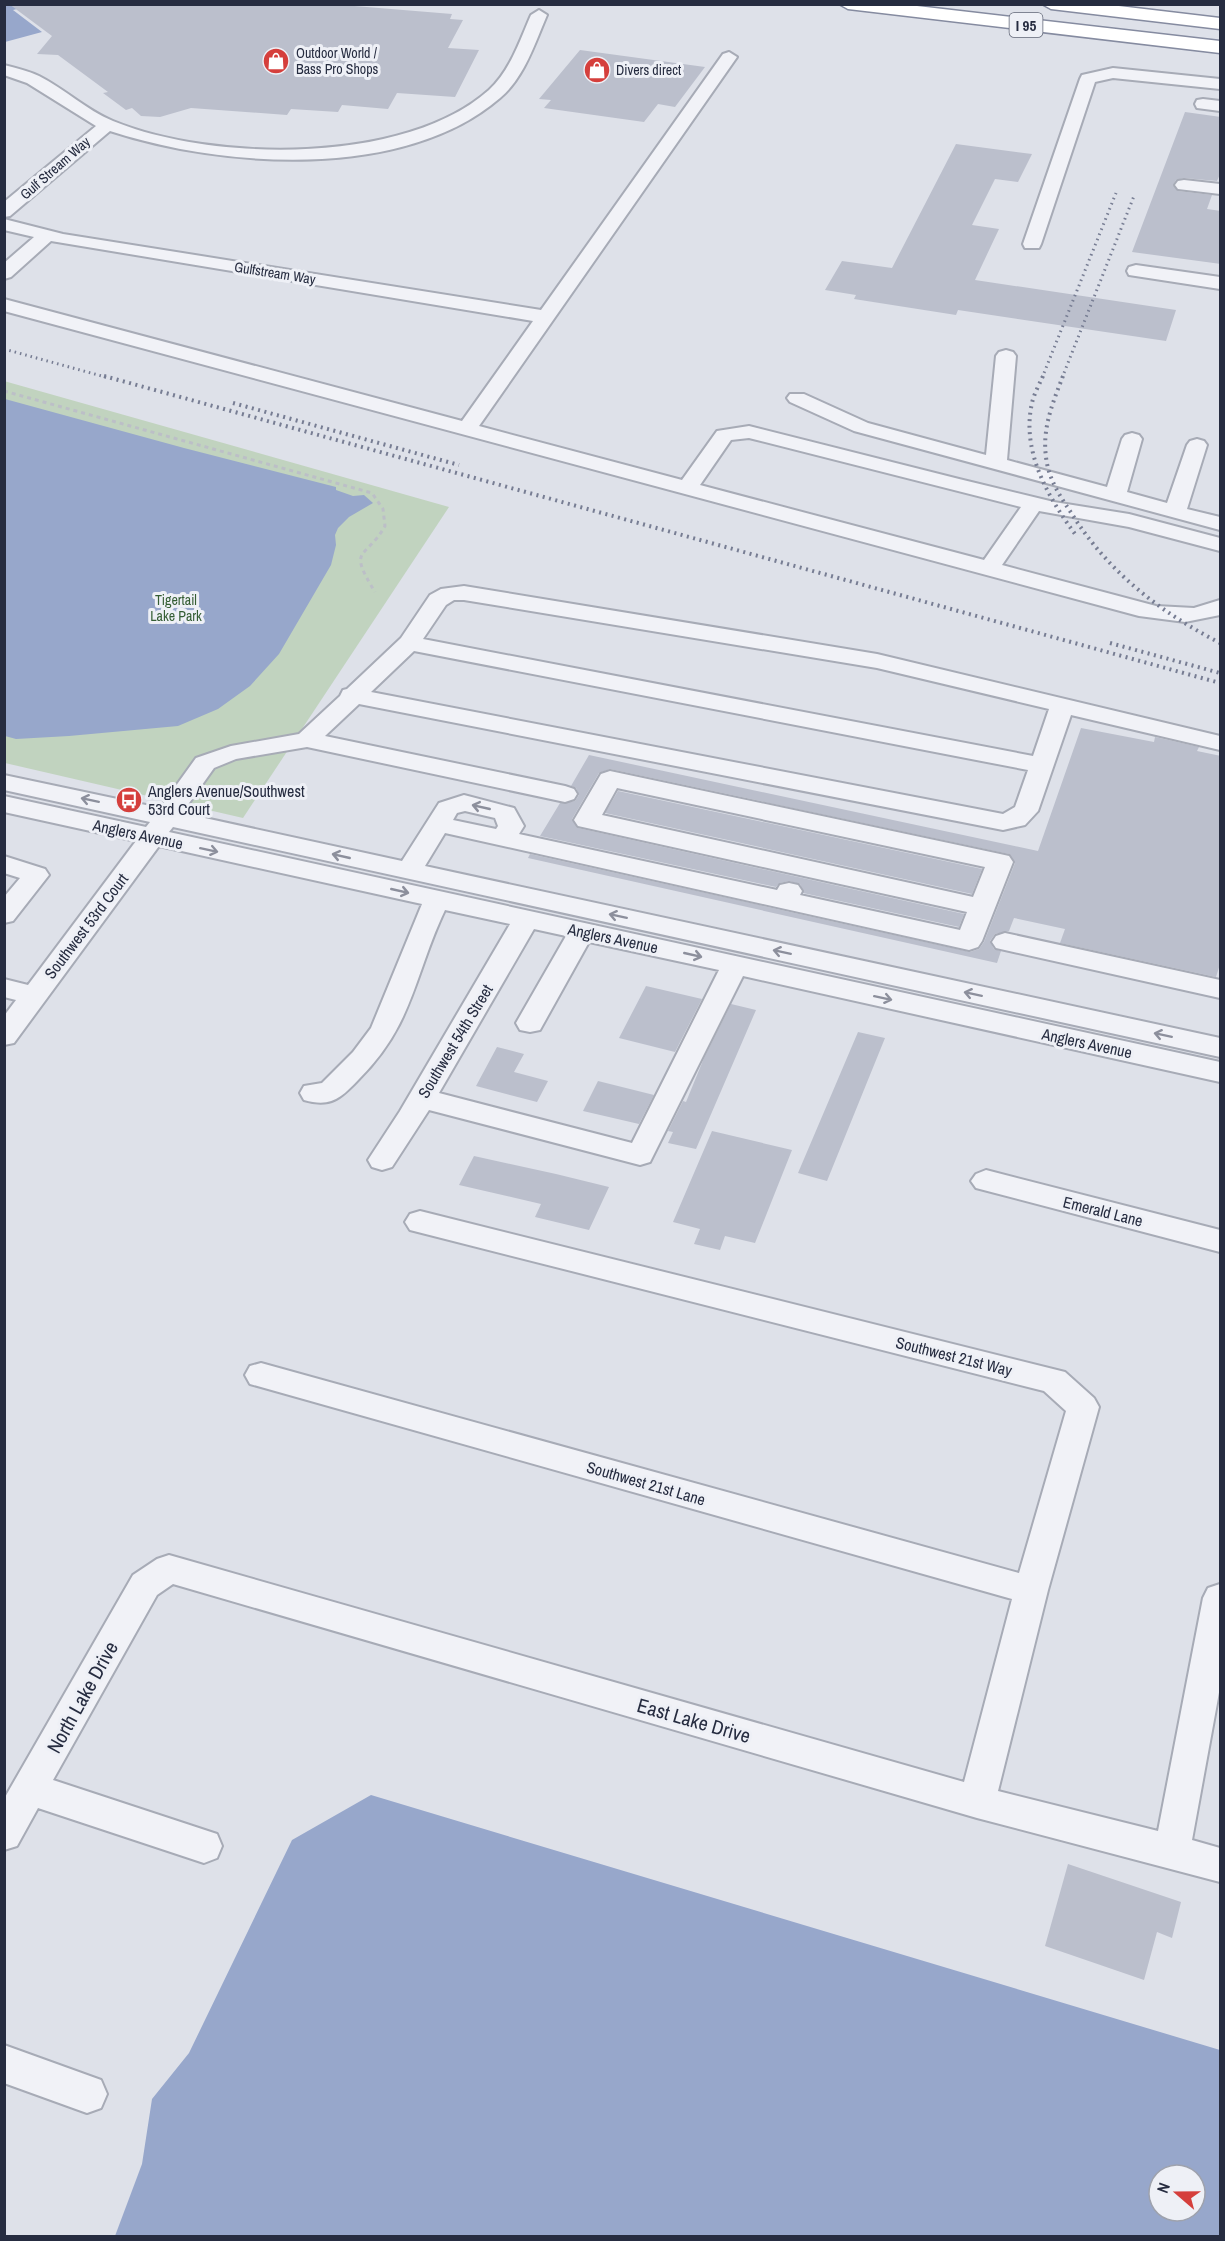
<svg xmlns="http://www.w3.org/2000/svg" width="1225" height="2241" font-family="'Archivo Narrow',sans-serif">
<rect width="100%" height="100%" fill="#dee1e9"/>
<!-- green -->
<path fill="#c1d3bf" d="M4,381L449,507L243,818L5,763Z"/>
<!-- water -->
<path fill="#97a7cb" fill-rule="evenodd" d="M4,5H33L13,10L42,32L5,42Z
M5,399L184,448L336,487V490L353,496L364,495L373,503L349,517L338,528L335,535L336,545L331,565L279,654L250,686L218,709L178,726L69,736L16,739L5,736Z
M371,1795L1220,2050V2236H115L142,2164L152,2099L189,2053L292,1840ZM1159,2175H1195V2211H1159Z"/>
<!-- building -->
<path fill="#bbbfcc" d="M9,4H330L452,14L450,19L463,20L448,48L479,50L455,97L397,93L388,109L342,105L338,112L291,109L287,115L191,108L160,117L141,116L132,108L126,110L103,93L108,92L58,55L37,54L52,36Z
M580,50L705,67L675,107L658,104L644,122L544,108L551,100L539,99Z
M1185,112L1221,117V172L1217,181L1184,178L1176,180L1173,185L1178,191L1212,195L1207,209L1221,211V264L1132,252Z
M956,144L1032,154L1018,182L995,179L972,225L999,229L975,280L1176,310L1166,341L958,310L956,315L854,299L856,295L825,290L842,261L892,268Z
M1081,728L1154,742L1155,737L1164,739L1199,747L1197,751L1221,756V961L1216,977L1060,943L1065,929L1014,918L1009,931L995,934L990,941L994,949L1001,951L997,963L528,858L530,854L970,952L979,949L984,942L1015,863L1009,854L610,769L599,773L572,819L578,828L964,914L959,927L803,893L800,884L789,881L780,883L776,887L540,836L560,803L575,801L579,795L576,788L571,786L589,755L1038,851Z
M618,791L982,869L972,894L605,813Z
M646,986L702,999L675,1052L619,1038Z
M731,1004L756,1010L696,1149L668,1143L673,1132L668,1131L683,1101L686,1102L704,1058Z
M858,1032L885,1038L827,1181L798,1173Z
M497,1047L524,1054L514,1072L548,1081L537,1102L476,1086Z
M598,1081L654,1095L639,1124L583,1111Z
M712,1131L792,1150L755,1243L725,1236L720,1250L694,1244L700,1229L673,1222Z
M474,1156L556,1174L609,1187L589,1230L535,1217L541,1204L459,1185Z
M1068,1864L1181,1902L1172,1938L1157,1932L1144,1980L1045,1946Z"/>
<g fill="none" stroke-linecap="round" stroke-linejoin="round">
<defs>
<path id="minor" d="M539,10L547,15C535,43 524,78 500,98C404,181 223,168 110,131L10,216L4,217V202L96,126L27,83L4,75V65C16,68 28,71 39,76C65,89 86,110 113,121C213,162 405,165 489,90C510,71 520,40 531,15Z
M729,52L737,57L479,426L682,480L717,431L749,426L959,479L1054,502L1129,514L1220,538V551L1129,527L1039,511L1002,565L1156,606L1194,608L1220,600V615L1185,622L1139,616L4,311V299L462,421L533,321L51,241L11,277L4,279V263L34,237L4,230V219L63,234L541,310L723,54ZM749,438L1021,507L984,560L700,485L731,440Z
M1113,68L1220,79V89L1113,78L1095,82L1041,244L1039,248H1025L1023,244L1080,79L1082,75Z
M1203,99L1220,101V111L1197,108L1195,104L1197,100Z
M1184,180L1220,184V194L1178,189L1175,185L1178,181Z
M1136,265L1220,277V289L1129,275L1127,271L1129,267Z
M1006,350L1013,352L1016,356L1007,460L1107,487L1122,439L1125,435L1132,433L1139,435L1142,439L1127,492L1167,503L1187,445L1190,441L1197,439L1204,441L1207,445L1187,509L1220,517V530L854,431L790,402L787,398L790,394H804L868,423L986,455L996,356L999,352Z
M464,586L877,654L1220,736V750L1071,715L1038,811L1025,825L1003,830L359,704L325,736L565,786L574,789L577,794L574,799L565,802L307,747L236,759L214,768L182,813L402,861L439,803L464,795L514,808L524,826L519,834L777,890L780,885L789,883L798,885L802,891L800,895L960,930L967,912L587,828L578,826L574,820L601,774L610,771L1000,854L1009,856L1013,862L982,941L978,947L969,950L445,833L425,866L1220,1038V1057L173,827L169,832L1220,1062V1082L743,976L650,1162L640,1165L429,1110L392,1167L382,1170L372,1167L368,1160L400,1111L510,924L445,910C414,975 414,1024 359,1079C341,1098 331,1108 304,1100L300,1093L304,1086L322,1083L353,1052L371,1028L422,904L159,846L14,1043L4,1045V1016L16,1000L4,997V979L28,985L136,841L4,812V796L146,827L150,822L4,790V775L160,808L196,758L231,746L299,734L340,696L343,690L347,689L401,638L430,595L441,589ZM454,600H464L877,668L1049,709L1033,756L423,639L446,605ZM414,651L1028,770L1015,807L1003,814L371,692ZM617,788L985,867L973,897L602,815ZM465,811L495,818L498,826L496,829L453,820L457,813ZM534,929L566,936L516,1023L520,1030L530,1032L540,1030L589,942L719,970L632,1143L439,1093Z
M4,856L45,869L49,875L13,921L4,923V897L20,878L4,873Z
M1005,933L1220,980V998L996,948L992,942L996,936Z
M986,1170L1220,1230V1252L976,1188L971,1181L976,1174Z
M420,1211L1065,1372L1094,1398L1099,1407L1048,1590L998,1791L1158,1831L1203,1598L1208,1588L1220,1584V1687L1192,1840L1220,1848V1882L977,1818L173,1584L157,1595L53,1780L217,1834L222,1846L217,1858L204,1863L38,1808L17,1846L4,1850V1799L133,1575L157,1559L169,1555L964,1782L1012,1599L261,1387L250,1384L245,1375L250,1366L261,1363L1019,1573L1066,1411L1044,1391L410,1230L405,1222L410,1214Z
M4,2045L101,2080L107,2094L101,2108L87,2113L4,2083Z"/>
<path id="highway" d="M839,4H900L1220,41V53L848,9Z
M1042,4H1102L1220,18V29L1051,9Z"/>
</defs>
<!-- minor casing -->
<use href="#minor" stroke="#a7abb6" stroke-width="4"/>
<!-- highway casing -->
<use href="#highway" stroke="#858ba0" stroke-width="3"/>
<!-- path -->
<path stroke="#bcbfc7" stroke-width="3" stroke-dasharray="4 4" stroke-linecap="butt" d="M4,391L372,493L383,509L385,526C365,561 347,546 375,592"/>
<!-- minor -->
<use href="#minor" fill="#f1f2f7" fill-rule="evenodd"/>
<!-- highway -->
<use href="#highway" fill="#fff" fill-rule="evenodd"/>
<!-- rail-far1 -->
<path stroke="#777d93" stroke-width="3" stroke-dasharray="1.5 4" stroke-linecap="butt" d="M4,349L109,378
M1042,378L1116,193
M1062,378L1134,196"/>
<!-- rail -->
<path stroke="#777d93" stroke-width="4" stroke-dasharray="2 4.5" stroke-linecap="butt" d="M104,376L1220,683
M1043,376C1039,385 1034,394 1032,403C1021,451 1048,497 1075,534
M1063,376C1053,402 1042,428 1046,457C1048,477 1059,495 1070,511C1107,571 1158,611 1220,643
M233,403L459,465
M1110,643L1220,673"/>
</g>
<!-- one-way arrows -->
<defs><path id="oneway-shaft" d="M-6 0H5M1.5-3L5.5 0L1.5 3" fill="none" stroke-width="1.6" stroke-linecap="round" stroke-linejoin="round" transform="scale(1.5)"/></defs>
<g stroke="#8c8f9c">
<use href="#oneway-shaft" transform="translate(90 800) rotate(-168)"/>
<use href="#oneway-shaft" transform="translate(481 807) rotate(-167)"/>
<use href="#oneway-shaft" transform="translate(209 850) rotate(12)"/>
<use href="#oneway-shaft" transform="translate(341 856) rotate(-167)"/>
<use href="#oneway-shaft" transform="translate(400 891) rotate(13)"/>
<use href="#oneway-shaft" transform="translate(618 916) rotate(-168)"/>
<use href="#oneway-shaft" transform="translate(782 952) rotate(-168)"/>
<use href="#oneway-shaft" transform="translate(693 955) rotate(13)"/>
<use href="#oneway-shaft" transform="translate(973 994) rotate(-168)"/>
<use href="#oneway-shaft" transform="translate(883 998) rotate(12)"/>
<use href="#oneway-shaft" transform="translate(1163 1035) rotate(-168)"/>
</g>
<!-- icons -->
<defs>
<symbol id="shop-disc" viewBox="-11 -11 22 22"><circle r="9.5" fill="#d53f3c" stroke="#eef0f6"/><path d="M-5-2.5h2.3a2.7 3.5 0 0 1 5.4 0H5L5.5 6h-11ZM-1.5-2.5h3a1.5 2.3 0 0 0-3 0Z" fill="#fff"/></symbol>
<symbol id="bus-disc" viewBox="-11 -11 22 22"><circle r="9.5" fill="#d53f3c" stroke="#eef0f6"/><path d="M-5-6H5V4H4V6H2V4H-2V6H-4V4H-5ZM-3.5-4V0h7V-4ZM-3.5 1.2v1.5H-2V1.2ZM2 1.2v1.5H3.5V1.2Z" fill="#fff"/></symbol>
</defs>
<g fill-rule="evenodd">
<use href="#shop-disc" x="261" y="46" width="30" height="30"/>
<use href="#shop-disc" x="582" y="55" width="30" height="30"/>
<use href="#bus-disc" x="114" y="785" width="30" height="30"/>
</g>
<g text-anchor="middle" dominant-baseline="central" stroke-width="6" stroke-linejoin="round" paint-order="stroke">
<!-- far-poi labels -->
<g font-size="14" fill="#262c40" stroke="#eef0f6" text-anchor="start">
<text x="296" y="53">Outdoor World /<tspan x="296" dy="16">Bass Pro Shops</tspan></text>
<text x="616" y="70">Divers direct</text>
</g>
<!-- far-street labels -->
<g font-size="14" fill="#262c40" stroke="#eef0f6">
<text transform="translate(55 168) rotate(-41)">Gulf Stream Way</text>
<text transform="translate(275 273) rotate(9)">Gulfstream Way</text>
</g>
<!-- far-park labels -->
<g font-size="14" fill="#345d33" stroke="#eef0f6">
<text x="176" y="600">Tigertail<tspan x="176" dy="16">Lake Park</tspan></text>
</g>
<!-- shield labels -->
<rect fill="#eef0f6" stroke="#626777" stroke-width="1.5" x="1009.5" y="13" width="33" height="24" rx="4.5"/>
<g font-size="15" font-weight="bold" fill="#262c40">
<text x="1026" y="25">I 95</text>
</g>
<!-- poi labels -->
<g font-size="16" fill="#262c40" stroke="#eef0f6" text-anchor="start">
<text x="148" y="791">Anglers Avenue/Southwest<tspan x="148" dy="18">53rd Court</tspan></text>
</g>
<!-- street labels -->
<g font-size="16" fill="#262c40" stroke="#eef0f6">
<text transform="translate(138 834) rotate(12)">Anglers Avenue</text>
<text transform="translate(86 926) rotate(-53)">Southwest 53rd Court</text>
<text transform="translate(613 938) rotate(12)">Anglers Avenue</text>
<text transform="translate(455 1041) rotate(-59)">Southwest 54th Street</text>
<text transform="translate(1087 1043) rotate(12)">Anglers Avenue</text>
<text transform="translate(1103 1211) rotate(14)">Emerald Lane</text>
<text transform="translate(954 1356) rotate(14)">Southwest 21st Way</text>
<text transform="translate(646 1483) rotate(16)">Southwest 21st Lane</text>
</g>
<!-- near-street labels -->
<g font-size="20" fill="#262c40" stroke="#eef0f6">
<text transform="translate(82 1697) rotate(-61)">North Lake Drive</text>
<text transform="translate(694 1720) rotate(16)">East Lake Drive</text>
</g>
</g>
<!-- border -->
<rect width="1225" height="2241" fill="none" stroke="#262c40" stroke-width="12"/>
<!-- north arrow -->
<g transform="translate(1177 2193) rotate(290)"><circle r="28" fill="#eef0f6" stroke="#9ea2ad" stroke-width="1.5"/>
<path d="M0-4.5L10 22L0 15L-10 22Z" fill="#d53f3c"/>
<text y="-9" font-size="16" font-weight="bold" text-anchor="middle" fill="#262c40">N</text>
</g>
</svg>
